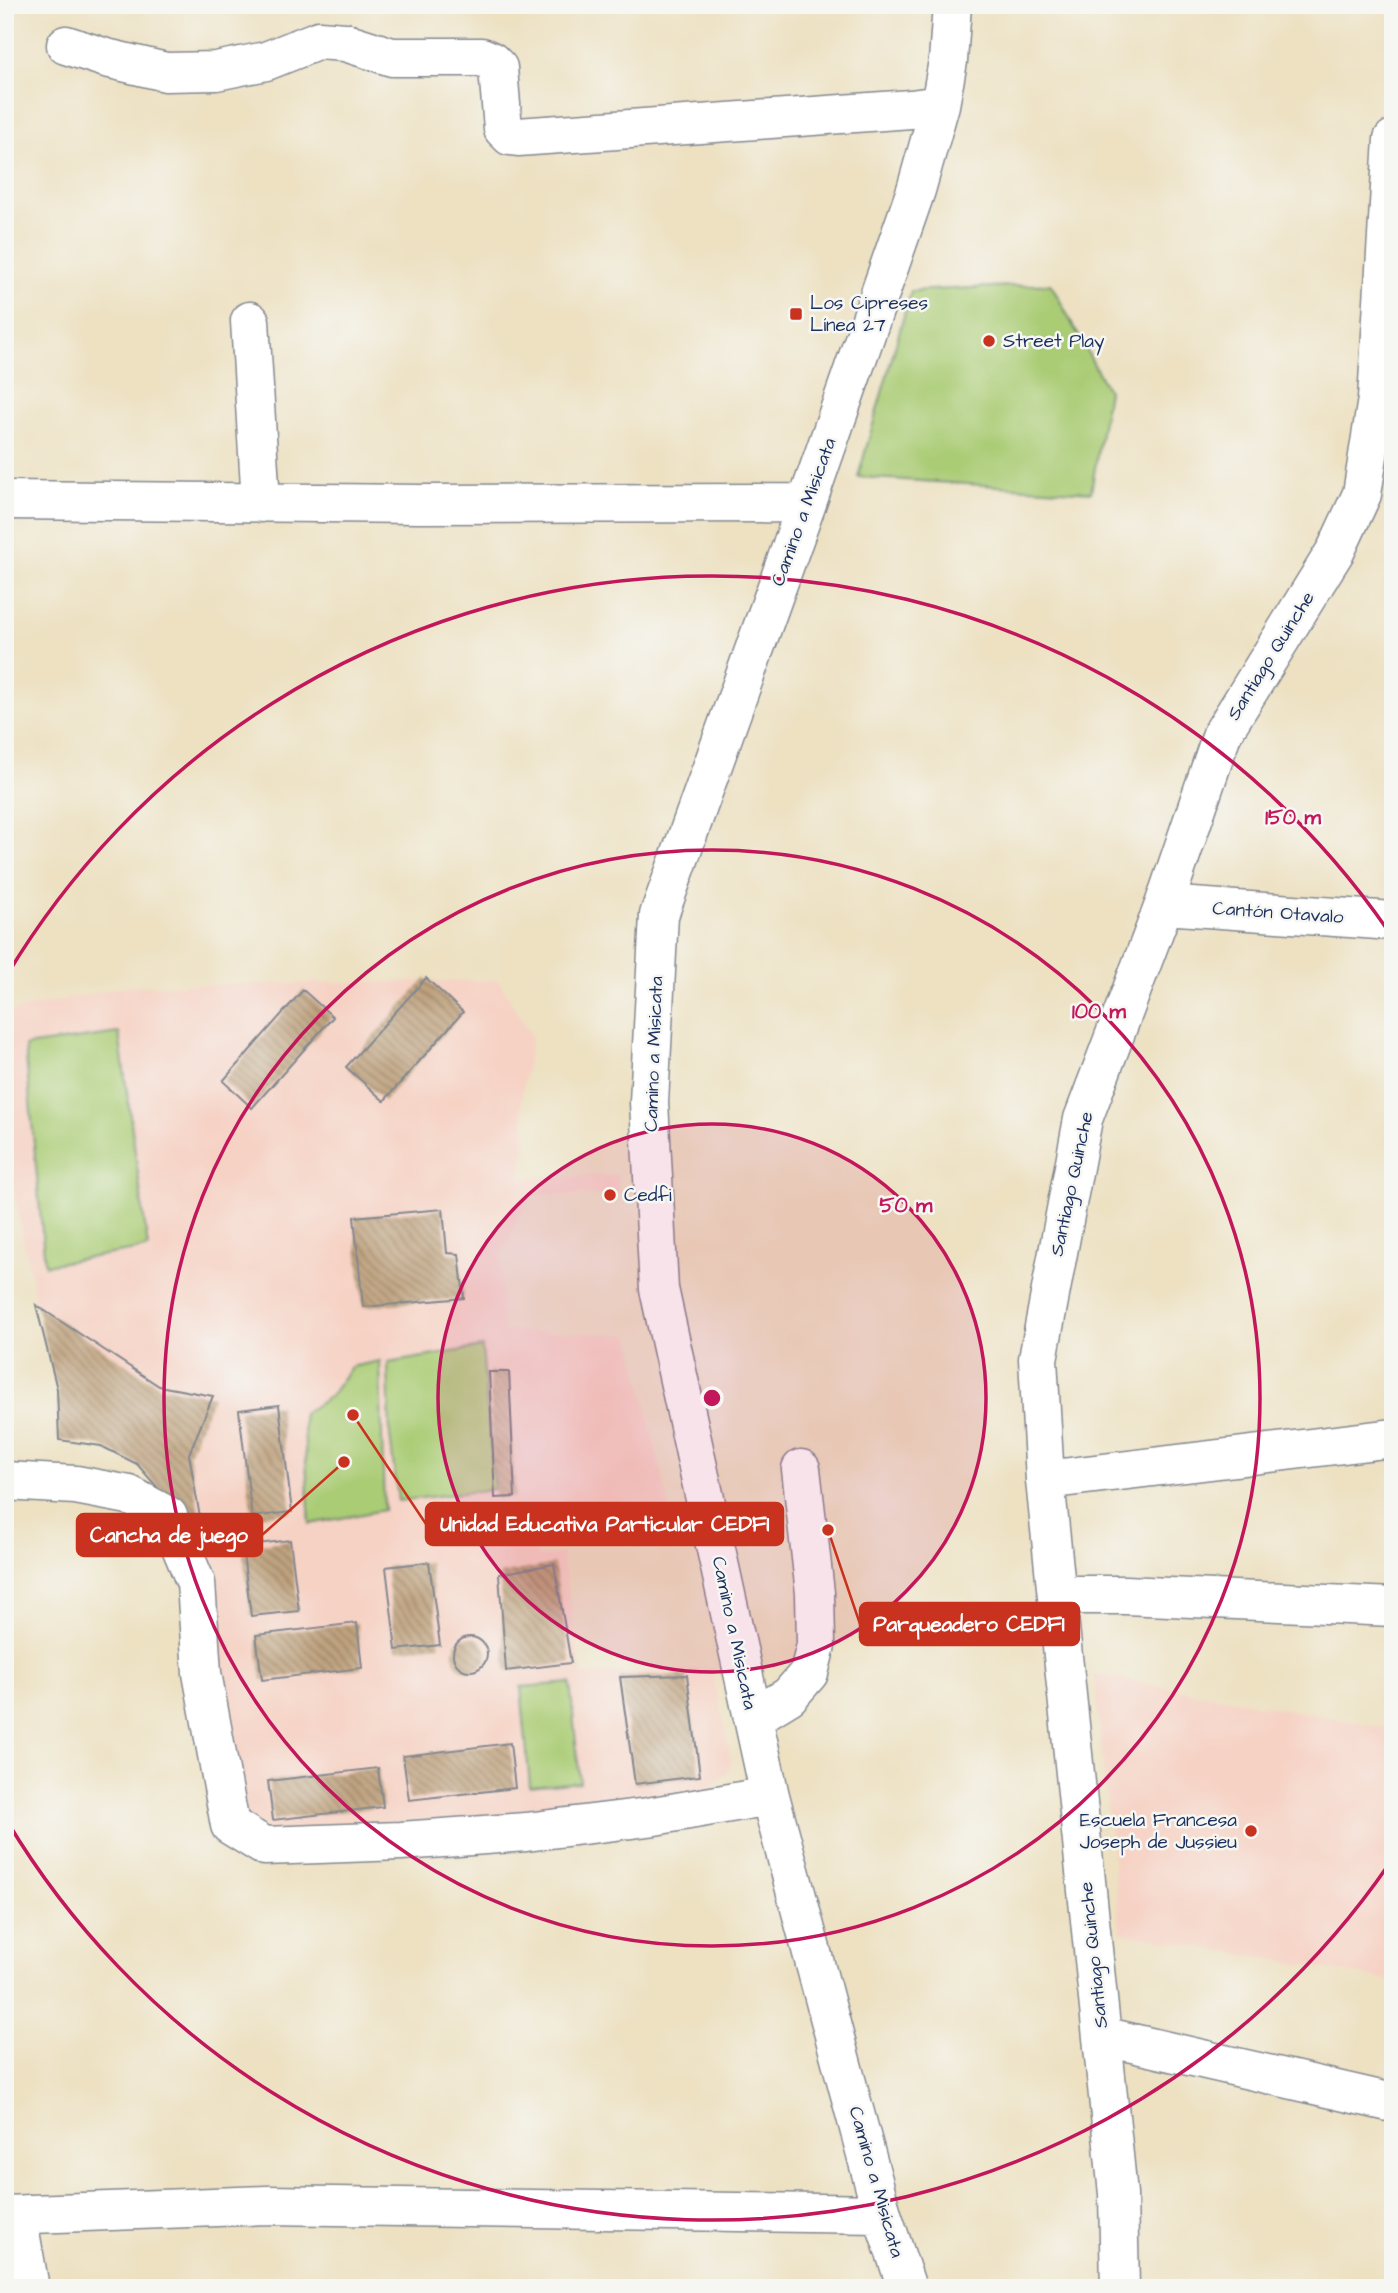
<svg xmlns="http://www.w3.org/2000/svg" width="1398" height="2293" font-family="'Architects Daughter',sans-serif">
<defs>
<pattern id="building-back-hatch" width="6" height="6" patternUnits="userSpaceOnUse" patternTransform="scale(1.75)"><rect width="6" height="6" fill="#bfa27e"/><path d="M-1 5l2 2M0 0l6 6M5-1l2 2" fill="none" stroke="#9a846a"/></pattern>
</defs>
<rect width="100%" height="100%" fill="#f6f6f2"/>
<filter id="ink" filterUnits="userSpaceOnUse"><feTurbulence type="fractalNoise" baseFrequency=".0143" numOctaves="2"/><feDisplacementMap in="SourceGraphic" scale="14" xChannelSelector="R" yChannelSelector="G"/><feConvolveMatrix kernelMatrix="1 2 1 2 8 2 1 2 1" color-interpolation-filters="sRGB"/></filter>
<filter id="wash" filterUnits="userSpaceOnUse"><feTurbulence type="fractalNoise" baseFrequency=".00686" numOctaves="4" result="noise"/><feDisplacementMap in="SourceGraphic" scale="28" xChannelSelector="R" yChannelSelector="G"/><feGaussianBlur stdDeviation="1.57" result="paint"/><feColorMatrix in="noise" values="0 0 0 0 0 0 0 0 0 0 0 0 0 0 0 0 0 1.4 0 .05"/><feComposite in="paint" operator="in"/></filter>
<g filter="url(#wash)">
<rect width="100%" height="100%" fill="#ede1c2"/>
<!-- built -->
<path fill="#f6d2c4" d="M498,980L532,1036L521,1101L526,1136L520,1178L618,1175L619,1195H530L500,1255L503,1330L630,1335L670,1509L538,1521L537,1557L562,1553L582,1675L712,1668L731,1759L730,1771L700,1794L648,1807L272,1831L242,1820L195,1531L137,1464L101,1446L59,1440L57,1389L36,1305L10,1171L5,1132V1013L125,986Z
M1094,1674L1393,1729V1981L1120,1932Z"/>
<!-- garden -->
<path fill="#aacc74" stroke="#627e69" stroke-width="2" d="M1051,284L1108,391L1091,492L858,477L911,291Z
M119,1033L148,1248L45,1265L25,1046Z
M482,1347L494,1489L398,1501L390,1436L388,1363Z
M380,1361L384,1510L310,1524L303,1414L330,1396L351,1367Z
M570,1683L580,1782L530,1787L521,1687Z"/>
<g id="blocks">
<!-- building -->
<path fill="url(#building-back-hatch)" d="M426,978L463,1012L384,1101L346,1067Z
M303,990L333,1017L252,1108L223,1081Z
M443,1209L447,1253L459,1254L464,1298L363,1307L354,1217Z
M36,1305L159,1386L213,1396L189,1454L201,1523L195,1531L137,1464L101,1446L59,1440L57,1389Z
M489,1372H509L515,1497L495,1498Z
M279,1405L292,1512L252,1517L239,1410Z
M290,1540L299,1611L251,1616L242,1546Z
M429,1562L440,1645L396,1650L386,1567Z
M554,1564L571,1663L506,1671L499,1574Z
M357,1623L362,1668L262,1680L256,1635Z
M453 1654a17 17 0 1 1 34 0a17 17 0 1 1-34 0Z
M687,1675L700,1776L635,1784L620,1677Z
M510,1743L515,1788L409,1800L403,1756Z
M378,1768L383,1807L273,1820L268,1781Z"/>
</g>
</g>
<g filter="url(#ink)">
<use href="#blocks" fill-opacity="0" stroke="#848890" stroke-width="2"/>
<g fill="none" stroke-linecap="round" stroke-linejoin="round">
<defs>
<path id="minor" d="M66,45L106,58L166,72L216,71L266,61L319,40L345,42L392,57H482L491,61L498,68L503,129L510,136L518,137L911,109L940,105
M250,321L261,503
M5,500L420,504L807,503
M1164,905L1393,921
M1045,1480L1393,1438
M5,1481L76,1485L129,1495L168,1516L196,1583L202,1673L230,1825L264,1846L401,1841L526,1832L648,1817L770,1796
M1058,1595H1125L1393,1607
M753,1718L789,1696L809,1673L816,1645L815,1593L801,1469
M1102,2036L1393,2103
M5,2215L267,2205L882,2214
M17,2215L30,2288
M907,2288L882,2214L770,1796L753,1718L659,1289L649,1102L659,915L807,503L916,190L940,105L948,61L952,5
M1120,2288L1118,2194L1045,1480L1038,1359L1083,1119L1164,905L1222,734L1336,550L1362,494L1377,399L1393,139"/>
</defs>
<!-- minor casing -->
<use href="#minor" stroke="#848890" stroke-width="41"/>
<!-- minor -->
<use href="#minor" stroke="#fff" stroke-width="38"/>
</g>
</g>
<!-- distance rings -->
<circle cx="712" cy="1398" r="274" fill="#c2185b" fill-opacity=".12"/>
<g fill="none" stroke="#c2185b" stroke-width="3.5">
<circle cx="712" cy="1398" r="274"/>
<circle cx="712" cy="1398" r="548"/>
<path d="M1389 1864A822 822 0 0 1 7 1821M7 975A822 822 0 0 1 1389 932"/>
</g>
<!-- markers -->
<g fill="#c8321e" stroke="#f6f6f2" stroke-width="2.5">
<rect x="789" y="307" width="14" height="14" rx="3.5"/>
<circle cx="989" cy="341" r="7"/>
<circle cx="610" cy="1195" r="7"/>
<circle cx="1251" cy="1831" r="7"/>
</g>
<g text-anchor="middle" dominant-baseline="central" stroke-width="5" stroke-linejoin="round" paint-order="stroke">
<!-- poi labels -->
<g font-size="19" fill="#1b2f5e" stroke="#f6f6f2" text-anchor="start">
<text x="810" y="303">Los Cipreses<tspan x="810" dy="22">Línea 27</tspan></text>
<text x="1003" y="341">Street Play</text>
<text x="624" y="1195">Cedfi</text>
<text x="1237" y="1820" text-anchor="end">Escuela Francesa<tspan x="1237" dy="22">Joseph de Jussieu</tspan></text>
</g>
<!-- street labels -->
<g font-size="19" fill="#1b2f5e" stroke="#f6f6f2">
<text transform="translate(804 512) rotate(-70)">Camino a Misicata</text>
<text transform="translate(1271 656) rotate(-58)">Santiago Quinche</text>
<text transform="translate(1278 913) rotate(4)">Cantón Otavalo</text>
<text transform="translate(654 1054) rotate(-88)">Camino a Misicata</text>
<text transform="translate(1072 1184) rotate(-78)">Santiago Quinche</text>
<text transform="translate(734 1633) rotate(78)">Camino a Misicata</text>
<text transform="translate(1094 1955) rotate(-96)">Santiago Quinche</text>
<text transform="translate(876 2182) rotate(74)">Camino a Misicata</text>
</g>
</g>
<circle cx="712" cy="1398" r="10" fill="#c2185b" stroke="#f6f6f2" stroke-width="3.5"/>
<g font-size="21" text-anchor="middle" font-weight="bold" fill="#c2185b" stroke="#f6f6f2" stroke-width="5" stroke-linejoin="round" paint-order="stroke">
<text x="1293" y="824">150 m</text>
<text x="1099" y="1018">100 m</text>
<text x="906" y="1212">50 m</text>
</g>
<!-- callouts -->
<path fill="none" stroke="#c8321e" stroke-width="2.5" d="M353 1415L426 1524M344 1462L262 1535M828 1530L860 1624"/>
<g fill="#c8321e" stroke="#f6f6f2" stroke-width="2.5">
<circle cx="353" cy="1415" r="7"/>
<circle cx="344" cy="1462" r="7"/>
<circle cx="828" cy="1530" r="7"/>
</g>
<g fill="#c8321e" stroke="#c8321e" stroke-width="2.5">
<rect x="426" y="1503" width="357" height="42" rx="7"/>
<rect x="77" y="1514" width="185" height="42" rx="7"/>
<rect x="860" y="1603" width="219" height="42" rx="7"/>
</g>
<g font-size="21" text-anchor="middle" font-weight="bold" fill="#fff">
<text x="605" y="1531">Unidad Educativa Particular CEDFI</text>
<text x="169" y="1542">Cancha de juego</text>
<text x="969" y="1631">Parqueadero CEDFI</text>
</g>
<!-- margin -->
<rect width="1398" height="2293" fill="none" stroke="#f6f6f2" stroke-width="28"/>
</svg>
